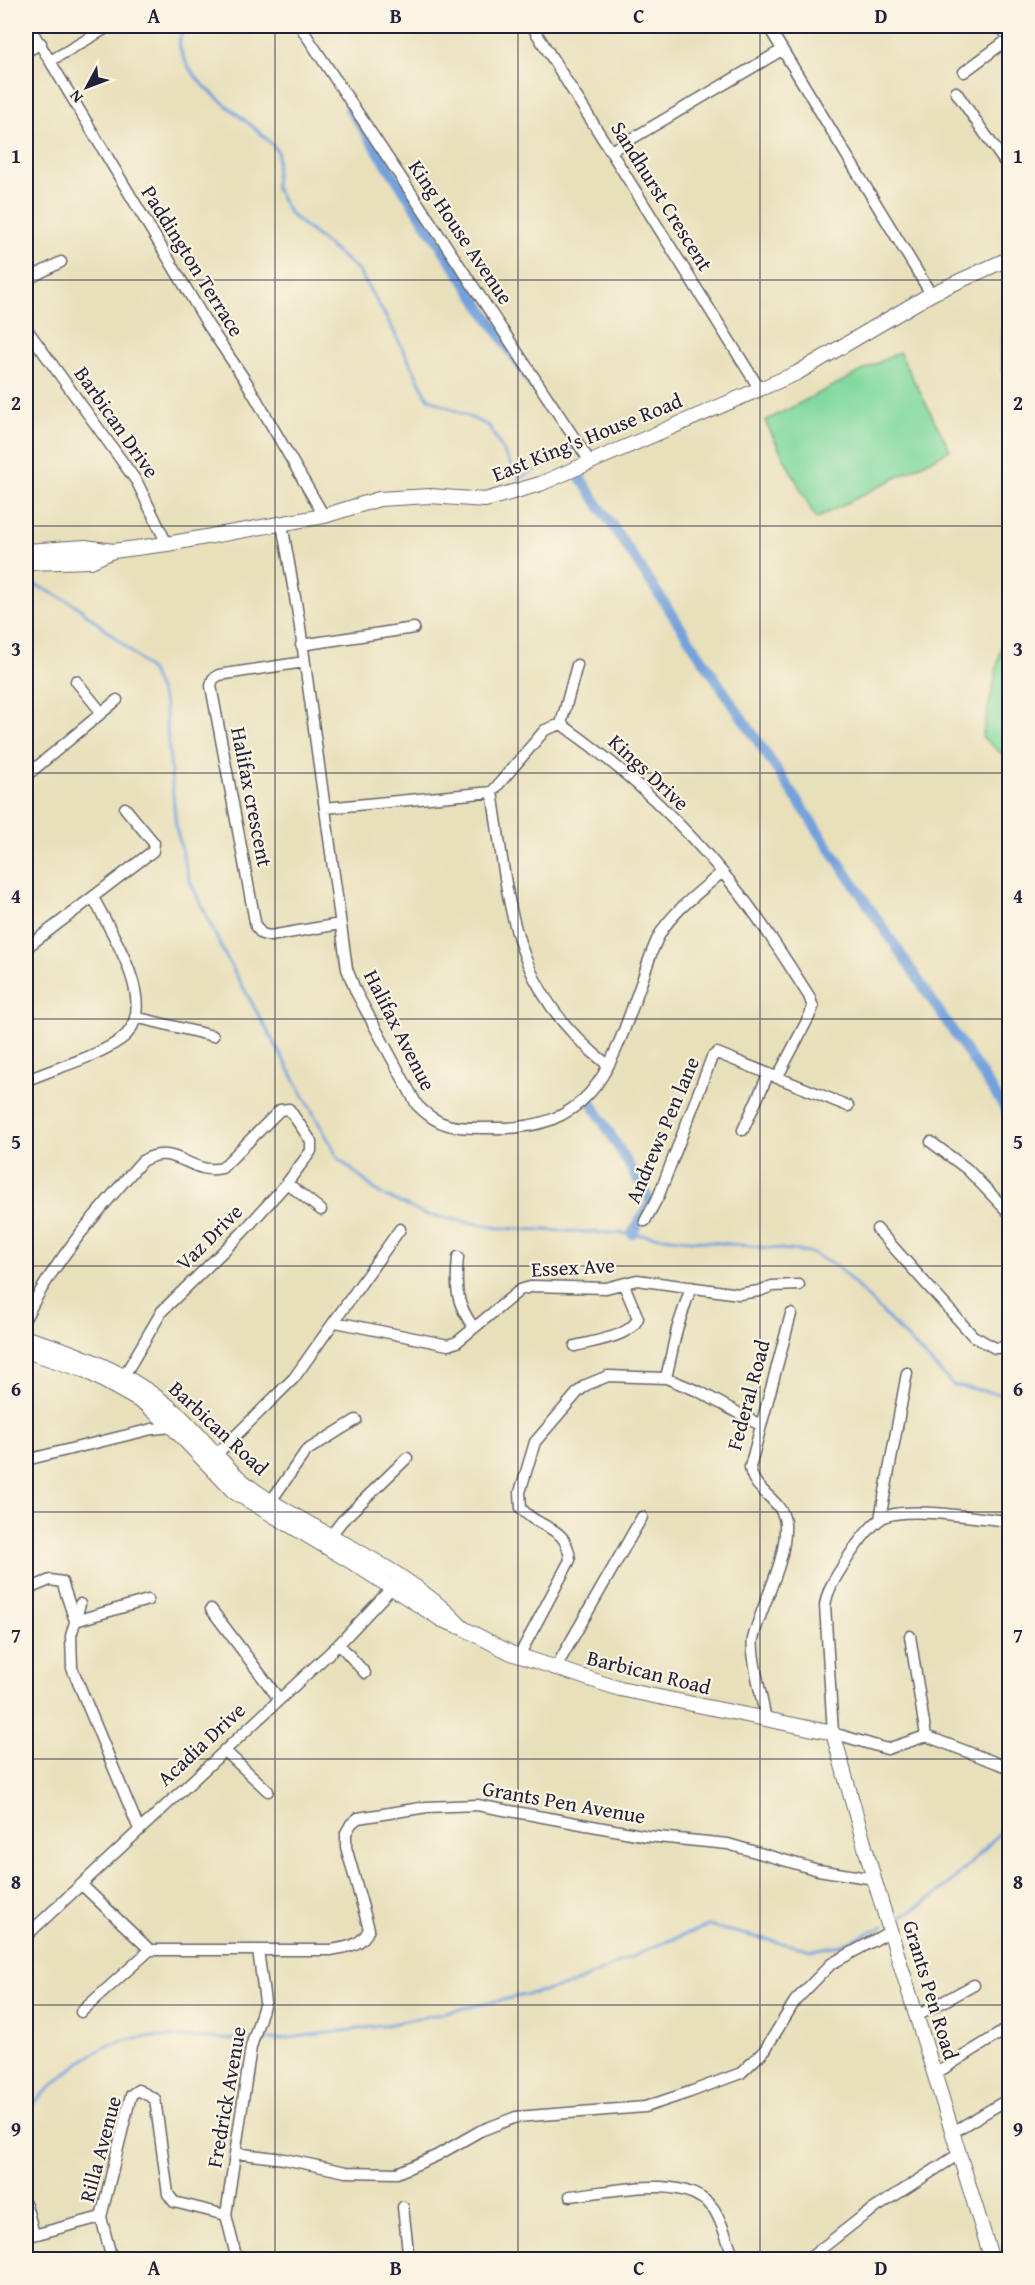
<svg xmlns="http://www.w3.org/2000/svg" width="1035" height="2285" font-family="'Gentium Book Plus',serif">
<rect width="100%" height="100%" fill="#fcf5e5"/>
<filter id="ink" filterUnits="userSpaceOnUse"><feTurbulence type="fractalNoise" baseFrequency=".0167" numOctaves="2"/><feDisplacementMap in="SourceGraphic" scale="12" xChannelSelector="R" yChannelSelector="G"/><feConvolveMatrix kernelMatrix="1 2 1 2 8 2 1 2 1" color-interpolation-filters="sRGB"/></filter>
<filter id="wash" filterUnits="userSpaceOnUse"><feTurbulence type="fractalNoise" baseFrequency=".008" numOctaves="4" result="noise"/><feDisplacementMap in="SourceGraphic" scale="24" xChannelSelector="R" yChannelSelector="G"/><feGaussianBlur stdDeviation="1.35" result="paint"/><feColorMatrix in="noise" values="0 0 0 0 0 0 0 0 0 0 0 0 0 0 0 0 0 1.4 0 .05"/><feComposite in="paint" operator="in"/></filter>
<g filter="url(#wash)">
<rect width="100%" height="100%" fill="#e8e0bb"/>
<!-- green -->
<path fill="#80d99e" stroke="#517e6c" stroke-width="1.5" d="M1008,264H1009V403L1001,358Z
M899,352L950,450L816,519L765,421Z
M1009,612V760L982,737Z"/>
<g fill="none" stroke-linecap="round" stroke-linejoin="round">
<!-- stream -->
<path stroke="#73a1dc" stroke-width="3" d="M183,26C182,33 178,41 180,48C191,91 252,117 278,152L275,187L290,214L358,270L389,322L428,398L489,426L519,479L575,448
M26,580L74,604L121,642L151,671L165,705L176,827L189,879L225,955L339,1159L379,1193L424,1214L499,1228L632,1234L809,1252L838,1267L953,1385L1010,1396
M896,1919C942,1898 975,1858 1010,1822
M256,2040L281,2039L382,2026L571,1985L660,1944L708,1926L812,1950L841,1945L884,1926
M26,2110C50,2088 76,2061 106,2047C144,2029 208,2040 249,2040"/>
<!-- canal -->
<path stroke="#73a1dc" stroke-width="10" d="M349,108L535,388
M581,479L1010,1116
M591,1102L651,1202L632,1234"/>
</g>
</g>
<g filter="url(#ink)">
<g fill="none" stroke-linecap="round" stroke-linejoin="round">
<defs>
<path id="minor" d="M29,26L208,325L247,383L324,516
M300,26L589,460
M532,26L759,388
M768,26L931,294
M999,26L1010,38
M26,52L41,43
M50,61L110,26
M964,72L1010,38
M956,92L1010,170
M611,151L782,50
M26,280L61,262
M26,328L137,482L167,544
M282,524L299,620L347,969L356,992L417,1105C441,1130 459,1128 491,1128C597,1131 611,1065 642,981C647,966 652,948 660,934C673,911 701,891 721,873
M301,645L414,628
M304,662L219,675L213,679L211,686L256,927L262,934L270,936L340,924
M76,681L102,713
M561,724L577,665
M26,776L117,700
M492,792C510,905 510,990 608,1065
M325,808L492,792L545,730L561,724C628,771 689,829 740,894C765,926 787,962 809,996L813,1007L809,1017L777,1078
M26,948L153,851L154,843L125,808
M135,1017L213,1036
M26,1084L30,1079C58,1067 96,1057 120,1040C164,1010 109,930 93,897
M743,1130L768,1075
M931,1142L967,1169L1010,1214
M287,1183L321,1210
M645,1221L659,1195L712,1057L717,1053L848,1106
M877,1229L973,1336L995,1348L1010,1347
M458,1257C455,1289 456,1303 474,1328
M26,1317C56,1258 98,1211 142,1161C176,1141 190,1176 222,1168L280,1110L289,1109L311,1141V1151L287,1183L242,1233L162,1311L124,1376
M336,1322L448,1345L457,1342L520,1290L534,1286L606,1288L637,1280L739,1294L759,1291L772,1286L799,1285
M575,1346C593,1341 631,1337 638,1318L624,1285
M666,1378L677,1329L691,1287
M216,1455L294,1378L400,1229
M26,1460L152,1429L172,1427
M271,1501L306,1451L356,1420
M880,1519L907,1373
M1010,1521C981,1519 905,1505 882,1518C870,1526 857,1544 849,1556C839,1573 828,1586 825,1605L833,1733L887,1749L926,1736L1010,1768
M332,1534L342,1521L407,1458
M26,1590L50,1580L62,1582L75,1621L148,1600
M80,1604L71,1636L72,1668L139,1829
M211,1609L279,1699
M910,1636L926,1736
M339,1644L365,1673
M519,1656L570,1560C567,1523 539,1531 521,1508L520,1492L535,1442L578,1392L586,1385L608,1376L666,1378L700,1392L760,1425
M555,1669L642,1517
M766,1720C763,1703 750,1652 753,1639C762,1602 787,1563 785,1524C784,1499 752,1492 750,1467L791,1314
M224,1750L268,1791
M82,1885L150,1950H331C347,1947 362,1946 369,1929L346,1847V1833L351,1824L358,1818L427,1807L477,1805L647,1836L728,1844L818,1870L874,1879
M26,1936L339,1644L401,1578
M81,2012L150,1950
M917,2016L974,1985
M935,2074L1010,2027
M953,2132L1010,2098
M235,2153L284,2159L346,2172L397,2173L436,2156L480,2131L516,2117L645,2107L690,2092L741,2073L765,2050L795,2001L831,1964L891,1931
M570,2196C611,2192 683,2172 713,2208C721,2218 729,2246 735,2260
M26,2205L34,2234
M403,2207L409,2260
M26,2237L101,2217
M112,2260L101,2217L131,2095L138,2090L155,2099L168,2194L174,2202L226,2215
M237,2260L226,2215L251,2047L265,2002L258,1950
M807,2260L863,2216L959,2154"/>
<path id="major" d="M26,551L85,547L113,551
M26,563L91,561L113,551L167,544L324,516L379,499L430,496L485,500L540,484L797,373L931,294L1010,258
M26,1338C81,1353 136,1376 179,1415C206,1440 226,1471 257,1492C323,1537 406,1567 462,1627
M26,1351L86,1371L145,1404L172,1427L234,1492L353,1563L442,1620L463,1628L511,1653L620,1689L833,1733L874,1879L992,2260"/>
</defs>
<!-- minor casing -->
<use href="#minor" stroke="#676468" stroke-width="13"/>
<!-- major casing -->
<use href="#major" stroke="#676468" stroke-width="16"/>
<!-- minor -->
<use href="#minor" stroke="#fff" stroke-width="10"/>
<!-- major -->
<use href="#major" stroke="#fff" stroke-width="14"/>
</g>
</g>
<!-- grid -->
<path fill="none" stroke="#22223b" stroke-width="1.5" stroke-opacity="0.55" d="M275,26V2260M518,26V2260M760,26V2260M26,280H1010M26,526H1010M26,773H1010M26,1019H1010M26,1266H1010M26,1512H1010M26,1759H1010M26,2005H1010"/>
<g text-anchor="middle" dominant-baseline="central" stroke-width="4.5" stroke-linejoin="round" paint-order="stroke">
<!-- street labels -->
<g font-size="21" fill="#22223b" stroke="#fcf5e5">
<text transform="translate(662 196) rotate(58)">Sandhurst Crescent</text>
<text transform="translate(461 232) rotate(56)">King House Avenue</text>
<text transform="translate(193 261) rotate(58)">Paddington Terrace</text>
<text transform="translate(117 422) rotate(55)">Barbican Drive</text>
<text transform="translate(587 437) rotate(-22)">East King's House Road</text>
<text transform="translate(649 772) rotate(43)">Kings Drive</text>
<text transform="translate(252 797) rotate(79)">Halifax crescent</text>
<text transform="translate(400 1030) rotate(63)">Halifax Avenue</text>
<text transform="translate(662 1130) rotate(-67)">Andrews Pen lane</text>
<text transform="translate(209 1237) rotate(-45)">Vaz Drive</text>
<text transform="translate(573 1267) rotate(-3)">Essex Ave</text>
<text transform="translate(748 1395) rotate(-75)">Federal Road</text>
<text transform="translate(219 1428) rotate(43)">Barbican Road</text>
<text transform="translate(649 1672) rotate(14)">Barbican Road</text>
<text transform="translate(201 1744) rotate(-43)">Acadia Drive</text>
<text transform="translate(564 1802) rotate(10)">Grants Pen Avenue</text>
<text transform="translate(931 1990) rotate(73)">Grants Pen Road</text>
<text transform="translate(226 2097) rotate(-80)">Fredrick Avenue</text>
<text transform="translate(100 2149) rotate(-75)">Rilla Avenue</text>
</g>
</g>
<!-- margin -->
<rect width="1035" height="2285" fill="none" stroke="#fcf5e5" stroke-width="66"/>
<!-- north arrow -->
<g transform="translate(87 87) rotate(229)" stroke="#fcf5e5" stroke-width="4.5" paint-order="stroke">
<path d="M0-4.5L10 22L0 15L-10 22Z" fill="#22223b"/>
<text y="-9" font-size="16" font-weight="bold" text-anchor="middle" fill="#22223b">N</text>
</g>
<rect x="33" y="33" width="969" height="2219" fill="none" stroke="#22223b" stroke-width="2"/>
<g font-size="20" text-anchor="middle" font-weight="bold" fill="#22223b">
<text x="154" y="23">A</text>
<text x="396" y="23">B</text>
<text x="639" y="23">C</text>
<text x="881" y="23">D</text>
<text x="16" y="163">1</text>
<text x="1018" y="163">1</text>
<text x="16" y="410">2</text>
<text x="1018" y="410">2</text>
<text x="16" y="656">3</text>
<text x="1018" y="656">3</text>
<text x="16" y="903">4</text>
<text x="1018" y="903">4</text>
<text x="16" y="1149">5</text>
<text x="1018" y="1149">5</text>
<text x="16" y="1396">6</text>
<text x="1018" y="1396">6</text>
<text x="16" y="1642">7</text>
<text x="1018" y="1642">7</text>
<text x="16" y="1889">8</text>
<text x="1018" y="1889">8</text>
<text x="16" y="2136">9</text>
<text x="1018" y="2136">9</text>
<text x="154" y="2275">A</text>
<text x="396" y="2275">B</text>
<text x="639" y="2275">C</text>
<text x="881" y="2275">D</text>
</g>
</svg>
